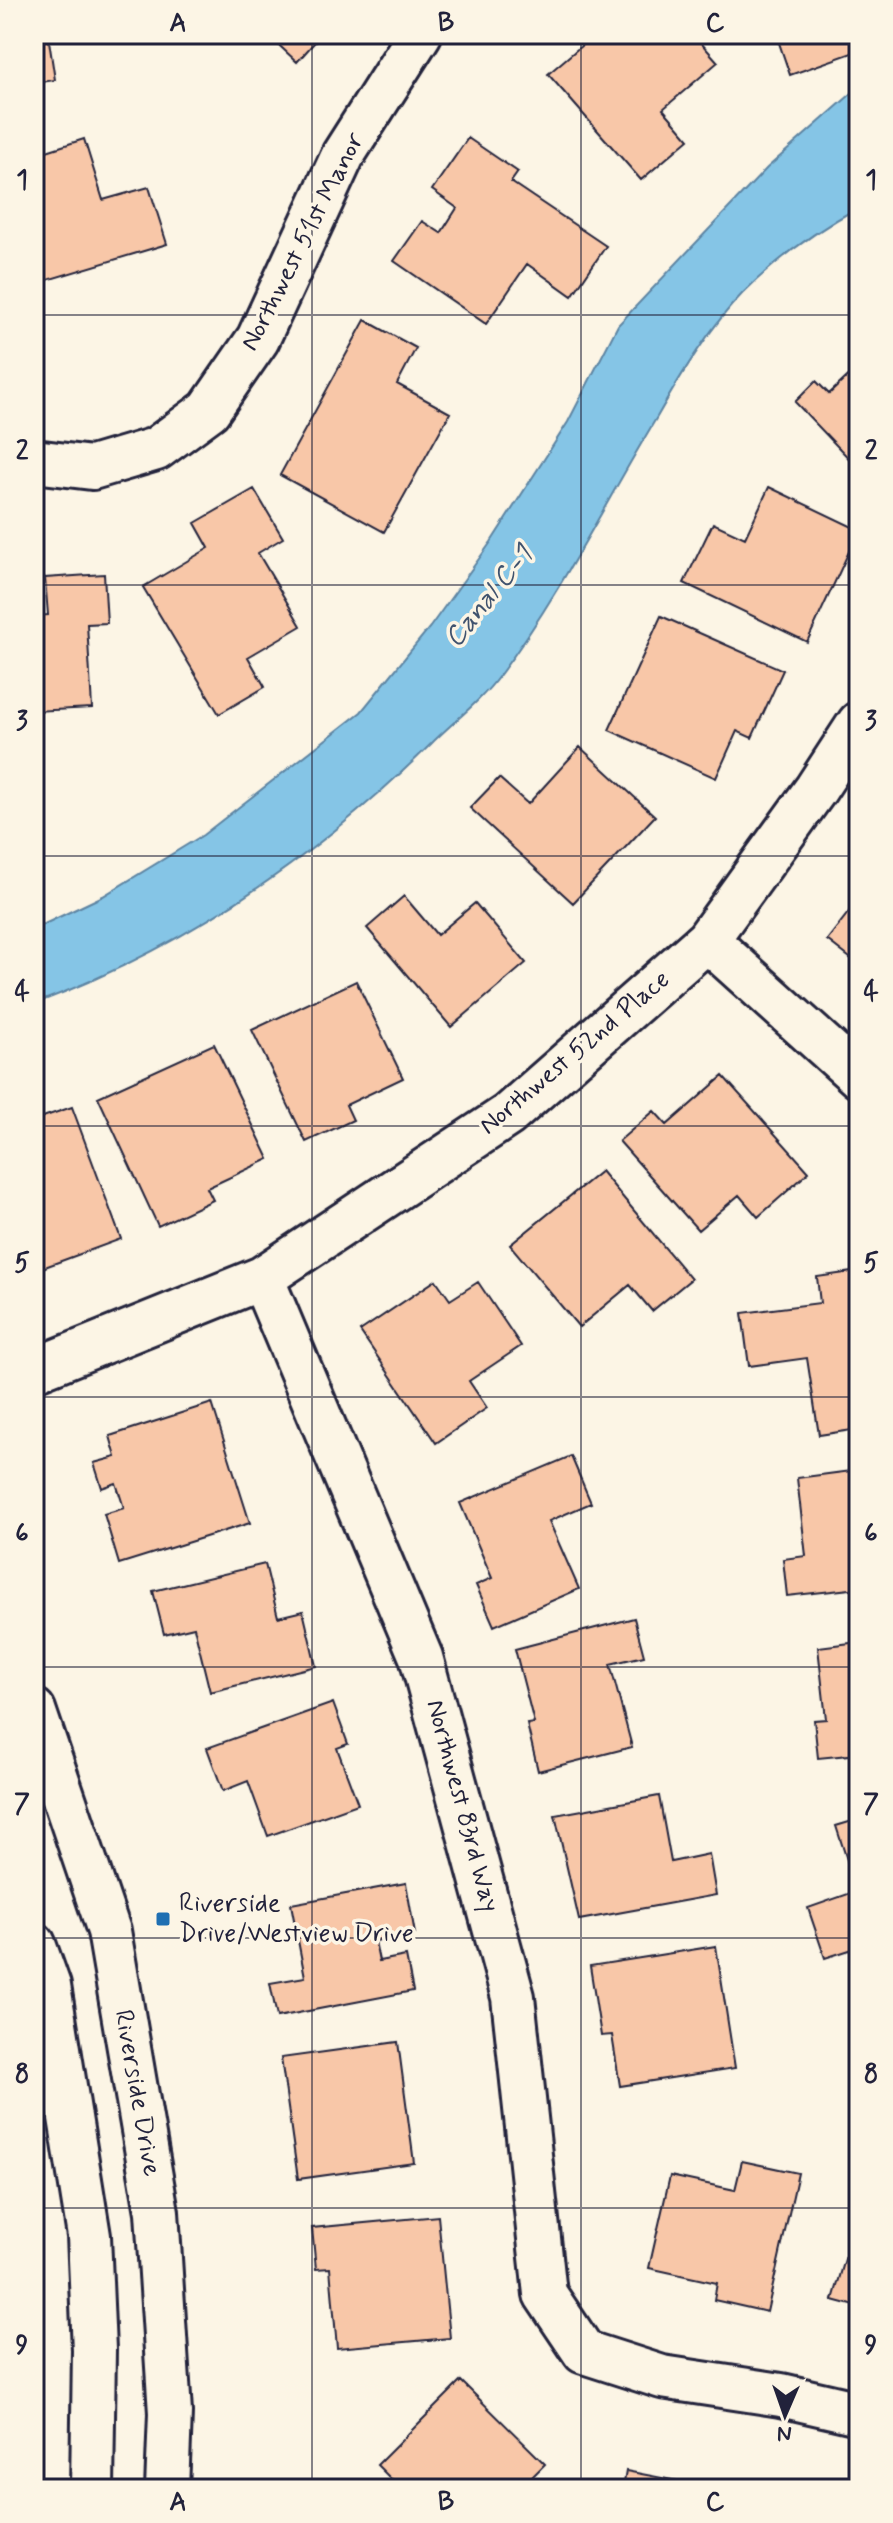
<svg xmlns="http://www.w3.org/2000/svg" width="893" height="2523" font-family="Mynerve,sans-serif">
<rect width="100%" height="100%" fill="#fcf5e5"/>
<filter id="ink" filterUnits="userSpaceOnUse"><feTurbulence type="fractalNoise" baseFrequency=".0125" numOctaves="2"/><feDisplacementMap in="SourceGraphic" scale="16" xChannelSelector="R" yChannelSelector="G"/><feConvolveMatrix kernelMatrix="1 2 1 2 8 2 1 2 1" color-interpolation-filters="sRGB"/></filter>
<g filter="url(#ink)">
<!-- water -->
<path fill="#85c5e6" stroke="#5d84a2" stroke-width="2" d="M859,87V207C817,230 777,259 743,293C709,328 681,375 657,417C605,503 560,595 499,676C481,701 453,722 431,744C317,857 185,948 34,1004V929L103,896L203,835L361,712L430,627L491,542L568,422L618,325L767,168Z"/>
<!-- building -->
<path fill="#f8c7a8" stroke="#22223b" stroke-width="2" d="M34,34H48L55,80L34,83Z
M267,34H322L297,62Z
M595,34H693L718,62L663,109L689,139L641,180L548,74Z
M776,34H848L855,52L790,75Z
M468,138L518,172L511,182L606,246L572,296L527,264L486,324L394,261L422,221L441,233L457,208L432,190Z
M84,139L103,200L149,187L167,244L34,284V155Z
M365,320L416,348L397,384L450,413L384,532L280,475Z
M859,366V469L795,402L816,381L829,394Z
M769,487L859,530L807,642L684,583L713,523L745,538Z
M254,489L283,538L258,553L301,626L248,657L265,687L219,714L143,587L209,548L195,523Z
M104,574L107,623L87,624L92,708L34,711V616L48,615L45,578Z
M661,616L783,670L752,738L737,731L716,778L609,730Z
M580,747L655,816L573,903L470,808L499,778L528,804Z
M404,896L437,935L475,903L526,963L451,1027L367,928Z
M859,899V965L827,940Z
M356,981L403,1078L346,1105L353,1120L306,1142L252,1030Z
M214,1044L269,1159L207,1188L213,1200L158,1226L98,1097Z
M723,1076L809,1172L758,1217L739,1195L698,1230L619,1141L654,1111L667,1125Z
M72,1107L121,1239L34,1271V1120Z
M601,1171L691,1279L652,1311L630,1285L579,1327L510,1245Z
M859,1271V1429L819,1435L807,1358L749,1366L742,1313L820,1303L817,1277Z
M436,1280L450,1300L478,1282L521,1346L469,1381L487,1408L436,1443L360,1331Z
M212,1403L250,1523L119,1564L104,1514L124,1508L116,1483L102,1488L94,1463L116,1457L110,1436Z
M571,1456L591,1503L549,1521L579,1589L494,1626L476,1585L492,1578L460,1503Z
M859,1470V1588L787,1596L783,1559L806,1556L797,1478Z
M265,1564L278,1617L303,1611L316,1666L210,1692L194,1627L164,1634L153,1591Z
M634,1618L644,1656L610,1664L632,1747L538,1771L527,1724L534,1723L515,1649Z
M859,1642V1754L818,1758L814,1720L826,1719L818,1647Z
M333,1703L348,1744L337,1748L358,1804L268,1836L248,1781L223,1791L207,1748Z
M659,1796L671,1862L709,1854L716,1895L579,1920L555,1815Z
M859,1819V1947L825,1958L808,1908L857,1891L836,1826Z
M406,1883L415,1934L375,1941L379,1961L406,1956L413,1991L277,2017L270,1983L305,1977L291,1904Z
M716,1946L735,2068L620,2086L612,2035L601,2036L590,1966Z
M398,2042L414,2163L298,2179L281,2058Z
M742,2161L798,2173L767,2312L714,2300L717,2283L649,2268L670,2176L735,2190Z
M859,2211V2307L833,2300Z
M438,2216L450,2338L337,2348L330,2268L316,2269L312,2228Z
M461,2381L545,2464L520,2489H401L377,2465Z
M626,2471L688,2483L687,2489H623Z"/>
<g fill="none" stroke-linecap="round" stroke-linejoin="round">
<defs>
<path id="minor" d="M34,461L92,468L156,449L209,410L258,339L343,155L420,34
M707,940L859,1077
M262,1278L421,1657L513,1997L545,2294L584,2352L662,2377L781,2395L859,2413
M34,1370L262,1278L508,1115L707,940L816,789L859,723
M34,1710L109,1931L157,2212L170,2413L167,2489
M34,1944L49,1986L89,2236L94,2350L92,2489"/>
</defs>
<!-- minor casing -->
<use href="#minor" stroke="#22223b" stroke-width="48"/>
<!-- minor -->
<use href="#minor" stroke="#fcf5e5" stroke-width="42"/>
</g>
</g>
<!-- grid -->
<path fill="none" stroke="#22223b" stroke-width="2" stroke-opacity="0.55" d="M312,34V2489M581,34V2489M34,315H859M34,585H859M34,856H859M34,1126H859M34,1397H859M34,1667H859M34,1938H859M34,2208H859"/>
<!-- markers -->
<rect fill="#1f6fb2" stroke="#fcf5e5" stroke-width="3" x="155" y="1911" width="16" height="16" rx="4"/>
<g text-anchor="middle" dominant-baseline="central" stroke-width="7" stroke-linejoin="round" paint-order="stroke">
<!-- street labels -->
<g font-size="26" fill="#22223b" stroke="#fcf5e5">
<text transform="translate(303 242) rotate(-63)">Northwest 51st Manor</text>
<text transform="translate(575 1053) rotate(-40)">Northwest 52nd Place</text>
<text transform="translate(462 1806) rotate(75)">Northwest 83rd Way</text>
<text transform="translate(137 2093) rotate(80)">Riverside Drive</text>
</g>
<!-- poi labels -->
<g font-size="26" fill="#22223b" stroke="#fcf5e5" text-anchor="start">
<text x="179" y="1904">Riverside<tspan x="179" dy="30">Drive/Westview Drive</tspan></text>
</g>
<!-- water labels -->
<g font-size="28" font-style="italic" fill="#40536e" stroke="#fcf5e5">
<text transform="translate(489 597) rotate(-51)">Canal C-1</text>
</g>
</g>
<!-- margin -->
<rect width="893" height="2523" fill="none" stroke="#fcf5e5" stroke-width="88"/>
<!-- north arrow -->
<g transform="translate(785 2415) rotate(182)" stroke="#fcf5e5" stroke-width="6" paint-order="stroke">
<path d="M0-6L14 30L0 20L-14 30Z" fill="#22223b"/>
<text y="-12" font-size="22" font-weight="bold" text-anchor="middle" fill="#22223b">N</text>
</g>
<rect x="44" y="44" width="805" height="2435" fill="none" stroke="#22223b" stroke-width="3"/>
<g font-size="26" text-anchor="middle" font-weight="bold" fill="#22223b">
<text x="178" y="31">A</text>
<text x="446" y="31">B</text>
<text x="715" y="31">C</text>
<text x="22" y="188">1</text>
<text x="871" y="188">1</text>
<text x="22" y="459">2</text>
<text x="871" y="459">2</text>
<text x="22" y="729">3</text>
<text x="871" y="729">3</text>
<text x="22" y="1000">4</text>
<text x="871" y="1000">4</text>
<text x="22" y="1271">5</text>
<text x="871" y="1271">5</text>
<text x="22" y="1541">6</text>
<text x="871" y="1541">6</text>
<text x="22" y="1812">7</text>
<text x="871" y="1812">7</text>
<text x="22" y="2082">8</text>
<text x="871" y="2082">8</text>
<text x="22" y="2353">9</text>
<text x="871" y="2353">9</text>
<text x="178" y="2510">A</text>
<text x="446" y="2510">B</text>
<text x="715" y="2510">C</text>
</g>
</svg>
